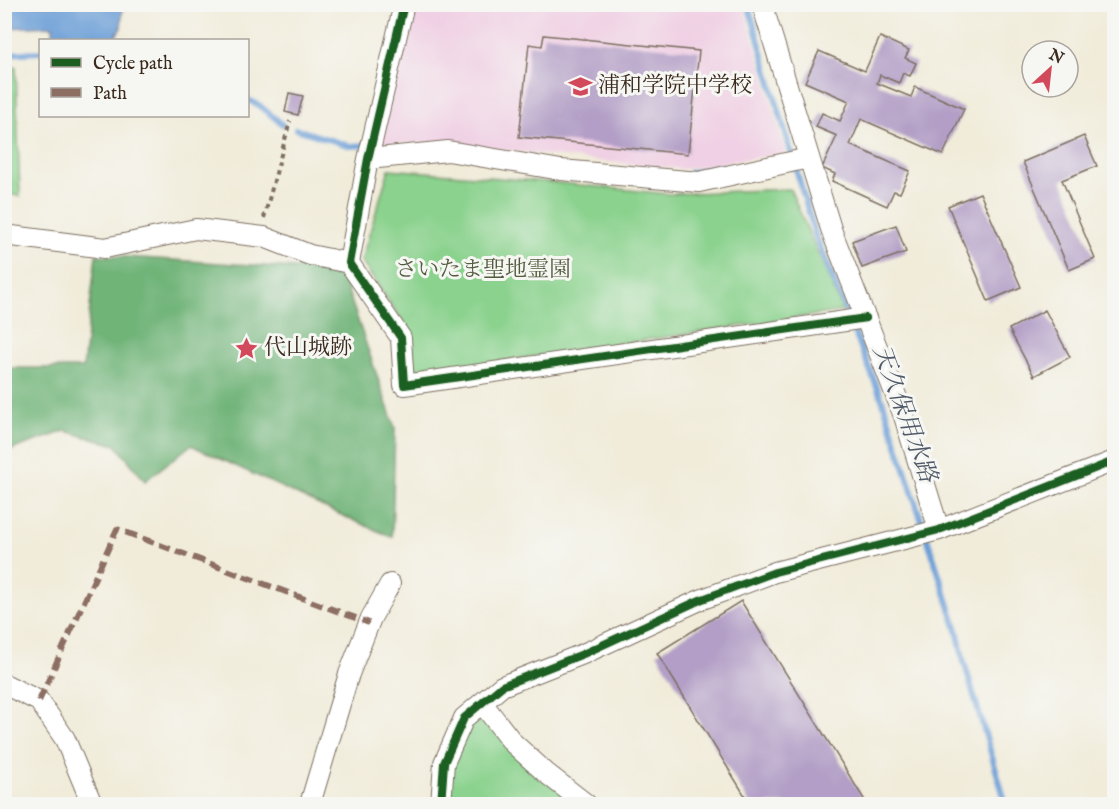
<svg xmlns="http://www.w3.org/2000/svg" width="1119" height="809" font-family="'IM FELL English','Noto Serif JP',serif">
<rect width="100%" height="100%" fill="#f6f6f2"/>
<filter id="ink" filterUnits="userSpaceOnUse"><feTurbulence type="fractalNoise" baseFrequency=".0167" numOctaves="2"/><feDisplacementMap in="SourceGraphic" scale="12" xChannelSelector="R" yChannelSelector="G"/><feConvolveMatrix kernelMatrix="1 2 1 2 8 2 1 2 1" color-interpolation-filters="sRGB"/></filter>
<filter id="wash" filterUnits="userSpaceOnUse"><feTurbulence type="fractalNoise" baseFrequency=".008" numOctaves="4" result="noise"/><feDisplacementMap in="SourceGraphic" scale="24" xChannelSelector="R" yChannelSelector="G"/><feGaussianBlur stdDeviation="1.35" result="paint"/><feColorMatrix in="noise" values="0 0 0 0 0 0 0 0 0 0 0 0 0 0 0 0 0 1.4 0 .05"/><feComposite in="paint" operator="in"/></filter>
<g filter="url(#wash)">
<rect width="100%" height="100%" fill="#f1ecda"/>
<!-- built -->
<path fill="#f0d0e4" d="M743,4L786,153L683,169L598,161L447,143H380L409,30L413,5Z"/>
<!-- green -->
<path fill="#8ad28d" stroke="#627e56" stroke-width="1.5" d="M5,67H16L20,196L5,194Z
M389,169L560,183L669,194L790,189L843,311L414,374L409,330L361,261Z
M478,715L488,716L578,804H448L450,762L461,737Z"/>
<!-- forest -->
<path fill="#6fb478" stroke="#556f4b" stroke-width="1.5" d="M96,255L341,271L395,428L392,537L332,511L191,445L145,481L116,445L65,431L5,452L4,368H83Z"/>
<!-- water -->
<path fill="#6c9fd7" stroke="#54647a" stroke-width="1.5" d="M4,5H123L121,28L113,40L53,38V26L5,28Z"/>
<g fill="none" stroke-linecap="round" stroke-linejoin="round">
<!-- stream -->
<path stroke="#6c9fd7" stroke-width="6" d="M748,4L815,234L883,402L957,630L964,662L1006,804
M4,54L40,52
M248,100L259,105L282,124
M296,129L350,146L368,145
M690,173L721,167"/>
</g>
<g id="blocks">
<!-- building -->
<path fill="#b29ec6" d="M544,35L699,51L688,154L519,137L529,44L542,46Z
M880,37L909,50L905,58L916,63L910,76L903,73L899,83L880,75L877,83L911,97L915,87L964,109L943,155L861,119L850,145L910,171L900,193L894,191L887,206L832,181L835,174L822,168L837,136L816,127L822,113L840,121L849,101L805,82L819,51L865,71Z
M289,93L303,96L298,115L285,112Z
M1084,136L1097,166L1062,180L1095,259L1069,270L1023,162Z
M980,193L1021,287L988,301L948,206Z
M896,225L906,252L862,268L852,241Z
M1045,310L1070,357L1034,376L1009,329Z
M741,601L867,804H750L657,653Z"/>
</g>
</g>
<g filter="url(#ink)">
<use href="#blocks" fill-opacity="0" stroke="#7b6e60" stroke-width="1.5"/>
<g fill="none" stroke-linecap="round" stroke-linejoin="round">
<defs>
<path id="minor" d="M404,4L368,159L349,263L401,338L404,385L866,318
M762,4L832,232L904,416L939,530
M368,159L448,151L561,170L699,182L809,158
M4,235L105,248L196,229L264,237L310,255L349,263
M4,684L39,701L65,739L92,804
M482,703L513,743L546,773L586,804
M310,804L349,674L371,618L390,584
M441,804L444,763L464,718L502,686L583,654L700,600L775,572L939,530L1114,461"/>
</defs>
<!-- minor casing -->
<use href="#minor" stroke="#7b6e60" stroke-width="22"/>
<!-- path -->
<path stroke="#7b6e60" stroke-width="4" stroke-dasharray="4.5 4.5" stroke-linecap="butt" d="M264,218L290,121"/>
<!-- minor -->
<use href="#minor" stroke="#fff" stroke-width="20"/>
<!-- quiet -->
<path stroke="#8d6e63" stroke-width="6" stroke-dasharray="12 6" stroke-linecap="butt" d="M39,701L117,529L369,623"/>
<defs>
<path id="cycleway" d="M404,4L368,159L349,263L401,338L404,385L866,318
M441,804L444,763L464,718L502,686L583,654L700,600L775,572L939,530L1114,461"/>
</defs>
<!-- cycleway casing -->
<use href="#cycleway" stroke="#f6f6f2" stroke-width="11"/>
<!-- cycleway -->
<use href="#cycleway" stroke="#1b5e20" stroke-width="8"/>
</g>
</g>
<!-- icons -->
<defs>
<symbol id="school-bare" viewBox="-9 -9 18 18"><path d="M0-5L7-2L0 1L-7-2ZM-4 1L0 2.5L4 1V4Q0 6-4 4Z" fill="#d1495b" stroke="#f6f6f2" stroke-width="2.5" paint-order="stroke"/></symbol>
<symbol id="sight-bare" viewBox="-9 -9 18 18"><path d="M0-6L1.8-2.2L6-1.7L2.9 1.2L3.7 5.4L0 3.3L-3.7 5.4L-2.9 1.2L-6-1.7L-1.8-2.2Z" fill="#d1495b" stroke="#f6f6f2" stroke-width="2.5" paint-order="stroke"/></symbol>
</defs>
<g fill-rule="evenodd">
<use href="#school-bare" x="564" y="70" width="33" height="33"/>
<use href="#sight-bare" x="230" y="332" width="33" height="33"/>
</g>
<g text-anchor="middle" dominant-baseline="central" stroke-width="6" stroke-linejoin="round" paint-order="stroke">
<!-- poi labels -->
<g font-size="22" fill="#3b2a1e" stroke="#f6f6f2" text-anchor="start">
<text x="598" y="86">浦和学院中学校</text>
<text x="264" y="348">代山城跡</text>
</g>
<!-- park labels -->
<g font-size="22" fill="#535c3f" stroke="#f6f6f2">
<text x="483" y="270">さいたま聖地霊園</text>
</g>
<!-- water labels -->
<g font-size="24" font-style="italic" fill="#4f5968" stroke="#f6f6f2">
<text transform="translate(904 414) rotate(70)">天久保用水路</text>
</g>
</g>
<!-- margin -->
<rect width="1119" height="809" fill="none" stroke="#f6f6f2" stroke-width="24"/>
<!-- legend -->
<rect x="39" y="39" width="210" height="78" fill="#f6f6f2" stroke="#aba49d" stroke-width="1.5"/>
<rect x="51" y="58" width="30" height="9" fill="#1b5e20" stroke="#aba49d" stroke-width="1.5"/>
<text x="93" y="69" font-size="18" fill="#3b2a1e">Cycle path</text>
<rect x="51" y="88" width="30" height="9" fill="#8d6e63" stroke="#aba49d" stroke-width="1.5"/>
<text x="93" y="99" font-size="18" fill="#3b2a1e">Path</text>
<!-- north arrow -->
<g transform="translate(1050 69) rotate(27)"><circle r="28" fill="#f6f6f2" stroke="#aba49d" stroke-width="1.5"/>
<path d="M0-4.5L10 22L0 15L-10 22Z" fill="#d1495b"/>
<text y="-9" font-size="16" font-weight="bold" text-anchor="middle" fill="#3b2a1e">N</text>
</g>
</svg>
